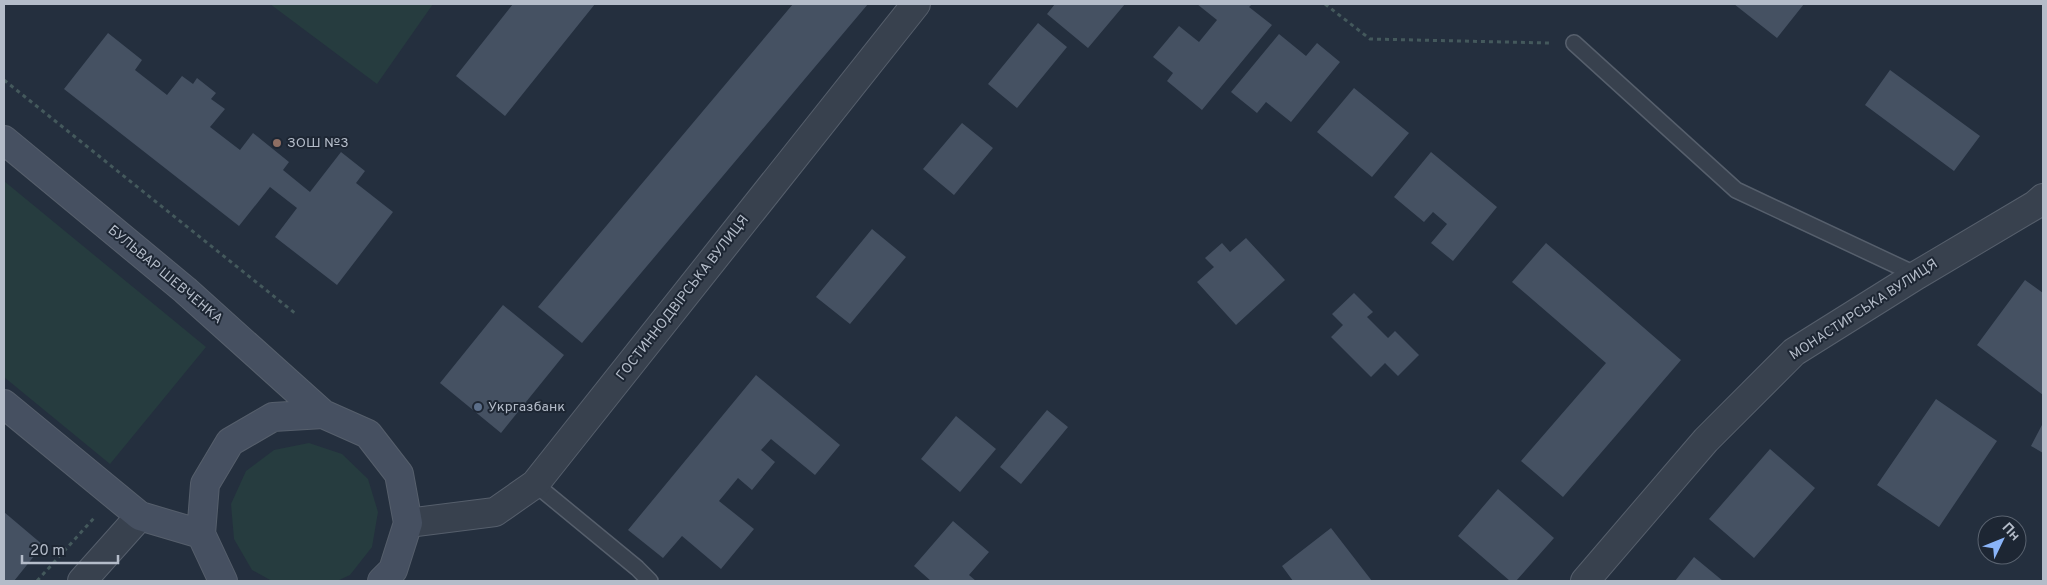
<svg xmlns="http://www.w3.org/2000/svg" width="2047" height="585" font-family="Overpass,sans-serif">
<rect width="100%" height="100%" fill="#242f3e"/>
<!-- green -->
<path fill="#263c3f" d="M270,4H433L377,84Z
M4,181L206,347L110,464L4,377Z
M309,443L342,454L368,479L378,512L372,547L350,575L337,581H272L252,570L234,539L231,504L246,471L274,450Z"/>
<!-- building -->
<path fill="#455162" d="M513,4H595L505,116L456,76Z
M793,4H868L582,343L538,307Z
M1055,4H1125L1088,48L1047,14Z
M1197,4H1252L1249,7L1272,25L1202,110L1167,81L1173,73L1153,57L1179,26L1199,42L1217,20Z
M1734,4H1804L1777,38Z
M1038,23L1067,47L1017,108L988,84Z
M108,33L142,60L135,70L167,95L182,76L193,84L197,78L216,93L211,99L225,109L210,127L240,150L253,133L289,162L283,170L310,192L341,152L365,171L356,183L393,212L337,285L275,237L297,208L270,187L239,226L64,89Z
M1279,34L1306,56L1317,43L1340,62L1291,122L1266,102L1257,113L1231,92Z
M1890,70L1980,136L1954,171L1865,105Z
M1354,88L1409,133L1372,177L1317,132Z
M962,123L993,148L954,195L923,169Z
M1431,152L1497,207L1453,261L1431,243L1447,224L1433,212L1424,222L1394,197Z
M872,229L906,257L850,324L816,297Z
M1246,238L1285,280L1236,325L1197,282L1214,267L1205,258L1222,243L1230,252Z
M1546,243L1681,360L1563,497L1521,461L1606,363L1512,282Z
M2025,280L2043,293V395L1977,345Z
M1354,293L1373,312L1367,317L1388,338L1395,331L1419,355L1398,376L1385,363L1371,377L1331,337L1343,325L1332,314Z
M503,305L564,355L501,433L440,383Z
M756,375L840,445L815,475L771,439L761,450L775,462L752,490L738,478L719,501L754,529L721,569L682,536L663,558L628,530Z
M1936,399L1997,441L1939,527L1877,485Z
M1047,410L1068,427L1021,484L1000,467Z
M956,416L996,449L960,492L921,459Z
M2043,423V453L2031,446Z
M1770,449L1815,488L1754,558L1709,519Z
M1498,489L1554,538L1516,581H1510L1458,536Z
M4,512L43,545L14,581H4Z
M953,521L989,552L969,575L976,581H931L914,566Z
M1331,528L1372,581H1293L1282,566Z
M1694,557L1723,581H1675Z"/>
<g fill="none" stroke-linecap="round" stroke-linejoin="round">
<defs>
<path id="service" d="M1574,43L1736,190L1917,275
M535,484L637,568L650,581"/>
<path id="minor" d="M408,523L495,512L535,484L916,4
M82,581L140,516
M1585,581L1706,440L1794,352L1917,275L2035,205L2043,198"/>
<path id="secondary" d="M4,140L185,290L323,414L368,434L399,474L408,523L393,570L382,581
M4,404L140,516L201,534
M223,581L201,534L205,484L230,442L273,417L323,414"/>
</defs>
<!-- service casing -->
<use href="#service" stroke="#565f6c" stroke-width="18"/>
<!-- minor casing -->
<use href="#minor" stroke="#565f6c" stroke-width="30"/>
<!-- secondary casing -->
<use href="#secondary" stroke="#565f6c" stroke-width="30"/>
<!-- path -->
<path stroke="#44595c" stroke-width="3" stroke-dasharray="4 4" stroke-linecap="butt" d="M1325,4L1370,39L1549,43
M4,80L296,314
M37,581L94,518"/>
<!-- service -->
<use href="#service" stroke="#38414e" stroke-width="15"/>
<!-- minor -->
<use href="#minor" stroke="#38414e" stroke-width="28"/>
<!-- secondary -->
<use href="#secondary" stroke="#465061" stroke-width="28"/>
</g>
<!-- markers -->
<circle fill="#8d6e63" stroke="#1d2633" stroke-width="2" cx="277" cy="143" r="5"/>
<circle fill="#5c6f8a" stroke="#1d2633" stroke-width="2" cx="478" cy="407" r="5"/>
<g text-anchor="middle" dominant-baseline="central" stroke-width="4" stroke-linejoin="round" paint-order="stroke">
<!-- poi labels -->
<g font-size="14" fill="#b4bcc9" stroke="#1d2633" text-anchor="start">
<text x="287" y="143">ЗОШ №3</text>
<text x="488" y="407">Укргазбанк</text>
</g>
<!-- street labels -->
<g font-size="14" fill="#b4bcc9" stroke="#1d2633">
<text transform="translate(165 275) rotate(40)">БУЛЬВАР ШЕВЧЕНКА</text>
<text transform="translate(683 298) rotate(-52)">ГОСТИННОДВІРСЬКА ВУЛИЦЯ</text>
<text transform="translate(1864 310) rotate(-33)">МОНАСТИРСЬКА ВУЛИЦЯ</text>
</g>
</g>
<!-- border -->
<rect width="2047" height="585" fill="none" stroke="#b4bcc9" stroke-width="10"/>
<!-- north arrow -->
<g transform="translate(2002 540) rotate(47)"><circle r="24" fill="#1d2633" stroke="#59626f"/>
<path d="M0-4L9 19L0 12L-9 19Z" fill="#8ab4f8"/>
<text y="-8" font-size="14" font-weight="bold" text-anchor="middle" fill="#b4bcc9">Пн</text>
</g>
<!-- scale -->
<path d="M22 555v8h96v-8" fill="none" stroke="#b4bcc9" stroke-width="2.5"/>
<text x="30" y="555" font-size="15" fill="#b4bcc9" stroke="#1d2633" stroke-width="4" paint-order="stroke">20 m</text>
</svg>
